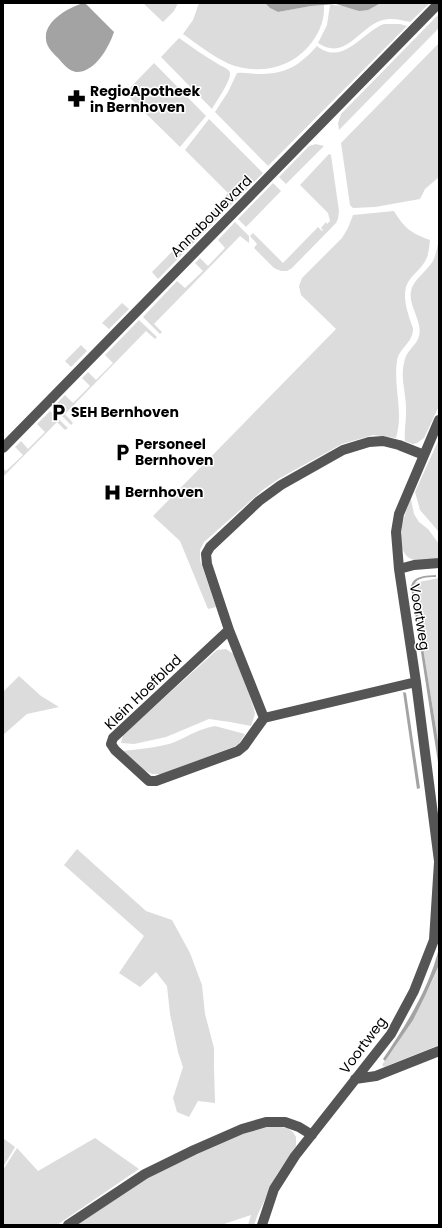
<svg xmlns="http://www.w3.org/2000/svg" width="442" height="1228" font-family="Poppins,sans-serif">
<rect width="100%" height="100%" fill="#fff"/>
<!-- green -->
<path fill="#dcdcdc" d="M143,3H178L174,11L163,22Z
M199,3H265L270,8L278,12L311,6L324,5C325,21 318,36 308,47C288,70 254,75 227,63C211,55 197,44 183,34L193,20Z
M381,3H430L410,22C400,20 391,17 380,21C358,29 345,61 318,43L327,25L330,5C351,4 359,17 381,3Z
M439,14V28L339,130L338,123L341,114Z
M384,24H400L407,26L268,166L215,112L228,92L237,73C244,72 252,74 259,74C286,74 299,66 317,46C343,67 362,32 384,24Z
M179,38C192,47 204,56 218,64C222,67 229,68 230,73C231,81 216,102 212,109L161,57Z
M439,43V177L425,189L420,199L375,207L353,208L350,205L341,143Z
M154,63L206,116L180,147L125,93Z
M209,119L263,173L228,208L221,201L228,193L185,150Z
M316,144L324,146L286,184L279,177L309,146Z
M329,154L331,155L339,211L338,219L336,223L292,268L287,271H281L274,268L254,248L257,244L250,236L253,233L283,263L318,227L322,231L323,230L321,228L326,222L327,224L330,221L328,213L300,185Z
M273,183L281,191L246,227L238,219Z
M218,205L224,212L158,279L152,272Z
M394,211C405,229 411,233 430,240C429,248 429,256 424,263C419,271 409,277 406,287C403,299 407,310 410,320C411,323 413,327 413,329C413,343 398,349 397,361C393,387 404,411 396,438L373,435L342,444L280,478L264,489L204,542L200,550V560L216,607L208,609L180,541L153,516L336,329L301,295L299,286L302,278L342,238L348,228L353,215Z
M235,222L249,236V243L240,236L154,324L162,332L160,334L143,317L177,281L185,288L203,271L195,263L200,258L208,266L225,248L218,240Z
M439,241V406L424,438L417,443L413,444L405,441C404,431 406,423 406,413C407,394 399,378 405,359C407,350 417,345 419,336C423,321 408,306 411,291C413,280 427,271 433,261C436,255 437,247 439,241Z
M122,303L129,309L109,329L102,323Z
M139,320L157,337L155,339L146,331L65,414L73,423L71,425L53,407L65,395L73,403L90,386L82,378L88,372L96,380L113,363L105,355Z
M81,345L87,351L71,367L65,361Z
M50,411L68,428L65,430L57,422L3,477V468L6,471L23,455L15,447L21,441L28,449L45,432L37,424Z
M439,439V532L420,510L415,492Z
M411,499L414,514L419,522L428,529L439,544V558C431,559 422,562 414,560C391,554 404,513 411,499Z
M439,578V747L413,586L414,583Z
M226,649L235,655L254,709L255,714L251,726L230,722L209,719L166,737L134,744L121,743L123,735L217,650Z
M19,676L41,696L59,707L27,714L3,735V692Z
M215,726L245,734L238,745L162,774H152L144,770L123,751C138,749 154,748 169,744C185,739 196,729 215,726Z
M77,849L146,911L172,920L190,953L202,985L205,1014L214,1048V1066L215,1103L198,1101L189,1117L177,1112L173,1098L183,1067L178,1052L170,1014L167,986L156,972L140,987L119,973L144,936L64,865Z
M439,965V1045L384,1067L382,1065C404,1033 425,1001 439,965Z
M275,1126L287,1128L293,1132L296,1137V1146L277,1174L258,1214L254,1225H248L251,1215L221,1225H75L145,1179L157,1173L247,1131L262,1127Z
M3,1138L15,1147L3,1167Z
M95,1138L139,1169L57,1225H3V1170L17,1148L38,1171Z"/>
<!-- water -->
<path fill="#a3a3a3" d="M83,3H85L114,32C109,47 95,73 76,72C69,71 63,64 59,59C54,54 46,47 46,39C44,21 68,8 83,3Z
M265,3H381L368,10L359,11L336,4L311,6L278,12L270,8Z
M436,575V577C427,577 417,577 413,586L439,747V769L411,587C413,575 426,576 436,575Z
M403,692L406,693L420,788L417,789Z
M439,948V965L425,996L413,1020L385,1061L383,1059C406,1025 429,989 439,948Z"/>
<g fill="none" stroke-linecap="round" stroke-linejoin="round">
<!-- minor -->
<path stroke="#555" stroke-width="10" d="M439,420L399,514L396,532L399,569L416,682L439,861
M3,448L439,3
M399,569L414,565L439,563
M229,630L207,564L206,554L210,547L259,501L281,485L343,450L369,442L383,441L399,445L424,455
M264,718L229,630L113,738L111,744L115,750L149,781H156L238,751L244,746L264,718L416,682
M355,1079L376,1076L439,1051
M68,1225L145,1174L194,1150L242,1129L266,1122H285L299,1127L312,1135
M262,1225L274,1189L295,1156L391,1034L414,991L434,940L439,862"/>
</g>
<!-- icons -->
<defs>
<symbol id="pharmacy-bare" viewBox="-9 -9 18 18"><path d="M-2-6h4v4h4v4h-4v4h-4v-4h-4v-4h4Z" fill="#000" stroke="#fff" stroke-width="2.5" paint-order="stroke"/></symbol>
<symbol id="parking-bare" viewBox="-9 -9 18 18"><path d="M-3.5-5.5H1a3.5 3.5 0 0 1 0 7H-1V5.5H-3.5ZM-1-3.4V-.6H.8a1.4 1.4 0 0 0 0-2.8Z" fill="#000" stroke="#fff" stroke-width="2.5" paint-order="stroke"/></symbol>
<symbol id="hospital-bare" viewBox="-9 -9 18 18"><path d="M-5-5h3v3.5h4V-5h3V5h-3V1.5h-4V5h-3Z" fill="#000" stroke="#fff" stroke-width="2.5" paint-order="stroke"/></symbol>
</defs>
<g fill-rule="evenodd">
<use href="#pharmacy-bare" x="64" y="86" width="25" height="25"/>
<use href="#parking-bare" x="46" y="400" width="25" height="25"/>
<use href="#parking-bare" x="110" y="440" width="25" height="25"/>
<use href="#hospital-bare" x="100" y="480" width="25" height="25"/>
</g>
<g text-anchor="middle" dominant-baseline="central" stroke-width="3" stroke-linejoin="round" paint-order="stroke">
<!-- poi labels -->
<g font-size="14" font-weight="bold" fill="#000" stroke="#fff" text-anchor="start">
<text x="90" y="91">RegioApotheek<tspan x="90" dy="16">in Bernhoven</tspan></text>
<text x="71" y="412">SEH Bernhoven</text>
<text x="135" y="444">Personeel<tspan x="135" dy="16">Bernhoven</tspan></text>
<text x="125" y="492">Bernhoven</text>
</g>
<!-- street labels -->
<g font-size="14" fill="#000" stroke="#fff">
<text transform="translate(211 216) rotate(-45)">Annaboulevard</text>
<text transform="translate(420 617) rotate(81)">Voortweg</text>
<text transform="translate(143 692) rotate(-44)">Klein Hoefblad</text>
<text transform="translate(363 1045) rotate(-53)">Voortweg</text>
</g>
</g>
<!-- border -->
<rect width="442" height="1228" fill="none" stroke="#000000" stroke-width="8"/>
</svg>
